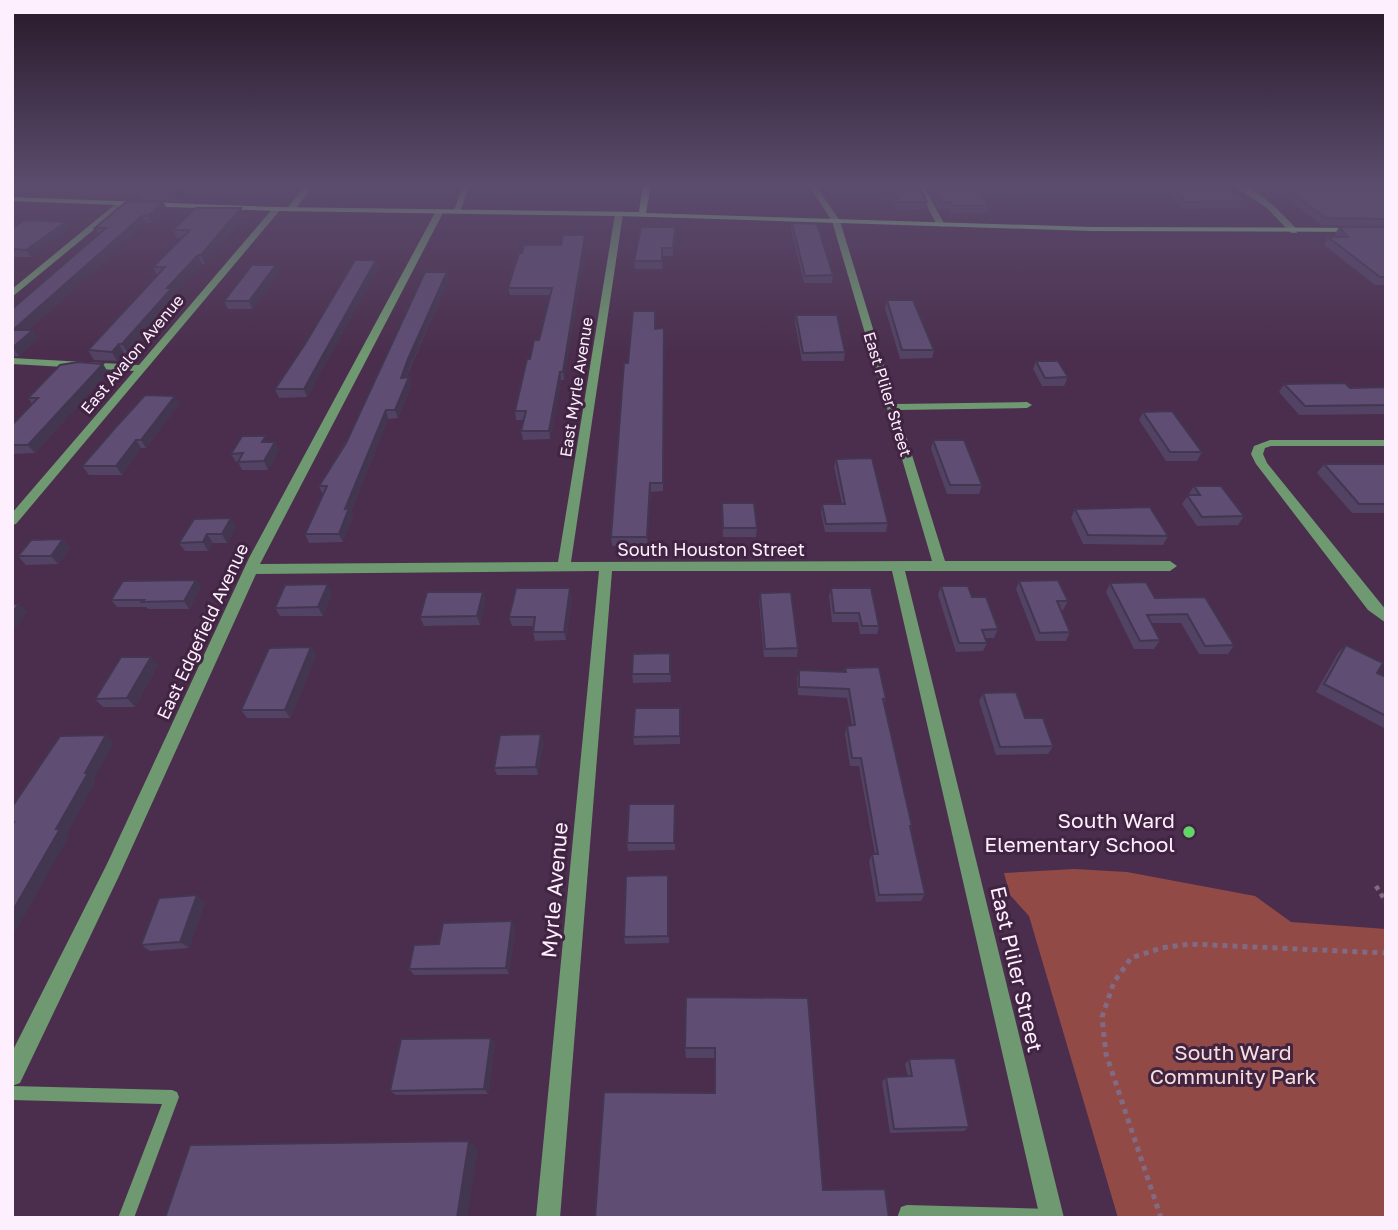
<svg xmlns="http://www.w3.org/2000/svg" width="1398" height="1230" font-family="'Golos Text',sans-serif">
<rect width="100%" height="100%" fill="#4b2e4d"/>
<!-- green -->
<path fill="#914a45" d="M1074,869L1127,872L1255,896L1291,922L1386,929V1218H1118L1029,916L1010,895L1004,873Z"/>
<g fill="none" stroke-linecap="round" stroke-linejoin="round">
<!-- path-far1 -->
<path stroke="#836a84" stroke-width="4.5" stroke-dasharray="4.5 4.5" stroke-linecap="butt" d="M1376,886L1386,902"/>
<!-- path -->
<path stroke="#836a84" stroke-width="5" stroke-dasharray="5 5" stroke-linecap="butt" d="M1161,1218L1106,1054L1102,1017L1114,982L1131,958L1161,948L1189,944L1386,953"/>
<!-- lane -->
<path fill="#6f9970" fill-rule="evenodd" d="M12,1086L172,1090L177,1092L179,1097L134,1218H118L162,1104L12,1100Z
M907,1205L1051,1209L1057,1211L1059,1217L897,1218L901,1207Z"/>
<!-- street -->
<path fill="#6f9970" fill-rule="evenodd" d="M308,183H315L294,211H288V207Z
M464,183H471L460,211L453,213Z
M807,183H814L840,221L896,404L1027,402L1032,405L1027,408L898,410L945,561H1170L1177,566L1170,571H905L1064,1218H1040L892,571H612L560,1218H536L599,571L256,574L119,876L20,1083L12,1086V1052L107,864L249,558L437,209L444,211L260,564L558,562L615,214L619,212L623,214L571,562L932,561L832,221Z
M915,183H922L945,225L944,227L937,225Z
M1230,183C1254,183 1281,213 1297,229V233H1291L1267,208Z
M118,202L125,204L12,297V289Z
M274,207L281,209L16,524L12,525V513L134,371L12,364V358L139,365Z
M1270,440H1386V446H1271L1265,448L1263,454L1267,463L1386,610V623L1368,610L1256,464L1251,454L1254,446Z"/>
<!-- secondary -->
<path fill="#8bce8c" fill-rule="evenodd" d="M643,183H651L646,213L1092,227L1386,228V232L1092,231L619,216L277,211L12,201V197L277,207L639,212Z"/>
</g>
<!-- wall -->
<path fill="#524263" d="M12,183H64L62,185H36L22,195H12Z
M138,183H196L177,201L141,199L136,189L139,186Z
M326,183H409L405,189L328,190Z
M872,183H918L927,202L926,209L897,210L893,201H879Z
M924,183H975L989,206L987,214L951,213L949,209H939Z
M1158,183H1216L1249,201L1246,208L1183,209Z
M1266,183H1386V226L1322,225Z
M163,202L167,209L152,223H146L28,330L38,338L19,356H12V309L99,234L95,228Z
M241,208L244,217L205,264H202L175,294L176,297L128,353H124L117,361L94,360L88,350L157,275L153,267L181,238H177L173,230Z
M66,222L70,229L31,257H12V228Z
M792,223L833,275L832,283H804L791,230Z
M1339,227H1386V285H1375L1324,245L1328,237H1338L1335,234Z
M675,235L673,256H663L662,269H635L634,261Z
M586,242L564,380H561L550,439L523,440L521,431L524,420H516L515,411L530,359L539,340L550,295H510L508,288L561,245Z
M378,268L307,397L279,398L275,389Z
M447,272L448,280L406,378L409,377L411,386L398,418L388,419L351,512L353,517L343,542L309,543L305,534L323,495L319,486Z
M279,273L252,309H228L224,301Z
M887,300L934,350L932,358L900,359L885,308Z
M796,315L845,352L844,361H802L795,323Z
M656,319L655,329L664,328L663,491L651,492L647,546H612L611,537L628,363Z
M1036,361L1068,377L1064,386H1042L1033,369Z
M108,372L35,453L12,454V425L32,404L28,398Z
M1284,384L1350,388L1386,387V414L1299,415L1279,392Z
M179,404L146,448H141L122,475H89L82,466Z
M1143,412L1202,452L1197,461H1166L1139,420Z
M933,440L982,485L979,494H947L931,449Z
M269,442L279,450L268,470H242L238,462H236L231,454Z
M836,459L888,523L886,532H825L821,513L822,504H842L834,467Z
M1324,464H1386V513H1352L1317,473Z
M1194,486L1244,516L1238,525L1197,526L1182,504Z
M722,503L757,528L756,537H723Z
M1075,509L1168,536L1163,545L1083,544L1071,518Z
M236,527L227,543H213L208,551H185L179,543Z
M63,539L70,548L58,564L26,565L18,556Z
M196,580L201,587L189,609H148L146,607H117L111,600Z
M1019,581L1068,601L1063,610H1060L1070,632L1066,641H1036L1016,589Z
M1110,583L1155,598L1205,597L1234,645L1228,654H1199L1181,623H1151L1160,640L1154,649H1134L1106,592Z
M941,586L972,597L998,629L994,638H985L987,643L983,651L956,652L938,595Z
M831,588L879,626L877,634H860L858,622H832L829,596Z
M483,592L485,600L480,625L424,626L420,617Z
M332,593L323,616H280L275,608Z
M760,593L798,648L797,657H764L759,601Z
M572,596L566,640L535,641L533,632L534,626H512L509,617Z
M1346,645L1377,673L1386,677V729L1316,692L1338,653Z
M311,647L316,656L290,718H247L241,710Z
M670,653L671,682L633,683L632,674Z
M158,665L135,707H103L95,699Z
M845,668L886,699L884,704L912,826L911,830L925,894L921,901L876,902L869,861L872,854H875L859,766H850L845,734L847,726L852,725L847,698L798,695L797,678L799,670L844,672Z
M983,693L1025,718L1053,746L1048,754L996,755L979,701Z
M680,708V744L634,745L633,737Z
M541,734L543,743L538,775H497L494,768Z
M675,804V850L628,851L627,843Z
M668,882L669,943L625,944L624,937Z
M205,902L189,948L150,951L141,945Z
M512,921L515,928L509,974L414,975L409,969Z
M808,998L595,1218L714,1093V1058H686L685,1048Z
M495,1043L488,1094L396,1095L390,1091Z
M909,1059L969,1127L964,1131L890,1133L882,1082L886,1077H908L905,1064Z"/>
<!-- shaded-wall -->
<path fill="#423650" d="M15,183H36V185L22,195Z
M179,183H196L177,201L172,190Z
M163,202L167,209L152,223L148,216Z
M241,208L244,217L205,264L201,255Z
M142,216L146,223L19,338L13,330Z
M66,222L70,229L31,257L26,250Z
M585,235L586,242L564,380L563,372Z
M198,255L202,264L175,294L176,297L128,353L122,344L167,288Z
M376,260L378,268L307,397L304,389Z
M276,265L279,273L252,309L249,301Z
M447,272L448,280L410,367L403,386L401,378L408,359Z
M33,330L38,338L19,356L13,348Z
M119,344L124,353L117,361L112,352Z
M103,364L108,372L35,453L28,445Z
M560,372L561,380L550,439L549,431Z
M409,377L411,386L398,418L395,410Z
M175,396L179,404L146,448L141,440Z
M386,410L388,419L351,512L353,517L343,542L339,534L345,509Z
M136,440L141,448L122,475L116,466Z
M275,442L279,450L268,470L264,461Z
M650,483L651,492L647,546V537Z
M231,518L236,527L227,543L222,534Z
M207,534L213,543L208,551L203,542Z
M63,539L70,548L58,564L51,556Z
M196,580L201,587L189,609L184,601Z
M328,584L332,593L323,616L318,607Z
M570,588L572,596L566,640L564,632Z
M483,592L485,600L480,625L477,616Z
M19,604L28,612L12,633V613Z
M311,647L316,656L290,718L285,710Z
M151,657L158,665L135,707L127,698Z
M541,734L543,743L538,775L536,767Z
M106,735L114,743L94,779L96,781L67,834L69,836L12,938V912L85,773Z
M197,895L205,902L189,948L180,942Z
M512,921L515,928L509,974L506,968Z
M491,1038L495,1043L488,1094L484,1089Z
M469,1141L478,1149L467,1218H457Z"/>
<!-- building -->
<path fill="#5f4d73" stroke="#423650" stroke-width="2" d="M142,183H179L172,190L136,189Z
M876,183H918L927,202H898L894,193H880Z
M929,183H975L989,206H952L950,202H941Z
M1167,183H1216L1249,201L1186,202Z
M1278,183H1386V219L1326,218Z
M127,201L163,202L148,216H142L13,330H33L12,348V309L106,228H95Z
M196,208H241L201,255H198L167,288H172L122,344H119L112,352L88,350L165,267H153L190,230H173Z
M25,220L66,222L26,250L12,249V228Z
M792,223L817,224L833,275L805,276Z
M641,227H675L673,248H662V261H634Z
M1339,227H1386V277H1380L1328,237H1348Z
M563,235H585L563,372H560L549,431H521L526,411H515L527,359H530L534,340H539L552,288H508L519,253H522L524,245H561Z
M355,260H376L304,389H275L305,344Z
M252,265H276L249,301H224Z
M425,272H447L408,359L401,378L409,377L395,410H386L345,509L349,508L339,534H305L327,486H319L346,443Z
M887,300H913L934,350H902Z
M633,311H655V329L664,328L663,483H650L647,537H611L624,363H628Z
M796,315H837L845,352L803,353Z
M1036,361H1058L1068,377L1045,378Z
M78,362L103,364L28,445H12V425L38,398H28L60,365Z
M1345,383L1350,388L1386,387V405L1305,406L1284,384Z
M145,395L175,396L141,440H136L116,466H82L115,428Z
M1172,411L1202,452H1170L1143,412Z
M242,436H266L262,442H275L264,461L238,462L243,453L231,454Z
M933,440H964L982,485H950Z
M872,458L888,523L826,524L822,504H845L836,459Z
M1324,464H1386V504H1359Z
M1194,486H1221L1244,516L1202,517L1187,495H1200Z
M722,503H754L757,528H723Z
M1150,507L1168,536L1088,535L1075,509Z
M231,518L222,534H207L203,542L179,543L194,519Z
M63,539L51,556H18L31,540Z
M196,580L184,601L142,602L144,600H111L123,581Z
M1058,580L1068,601H1057L1070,632L1040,633L1019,581Z
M1146,582L1155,598L1205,597L1234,645L1205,646L1187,614L1147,615L1160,640L1140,641L1110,583Z
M328,584L318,607L275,608L285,585Z
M941,586H968L972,597H986L998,629L982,630L987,643H959Z
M516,588H570L564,632H533L535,617H509Z
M831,588H871L879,626H862L859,613H834Z
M427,592H483L477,616L420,617Z
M791,592L798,648L765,649L760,593Z
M12,604H19L12,613Z
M1346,645L1383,663L1377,673L1386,677V716L1324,684Z
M311,647L285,710H241L269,648Z
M670,653V674H632L633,654Z
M121,657H151L127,698L95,699Z
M879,667L886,699H883L912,826H910L925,894L879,895L872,854H878L861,758H852L847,726L855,725L849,689L799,687V670L846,672L845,668Z
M1016,692L1025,718H1043L1053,746L1000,747L983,693Z
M635,708H680V736L633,737Z
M541,734L536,767L494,768L500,735Z
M106,735L85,773H88L56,829H60L12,912V825L14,822H12V807L60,736Z
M629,804H675L674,843H627Z
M668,875V936L624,937L626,876Z
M197,895L180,942L141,945L159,898Z
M512,921L506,968L409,969L414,945L439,944L443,923Z
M686,997L808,998L823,1190L885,1189L889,1218H595L604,1092L715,1093V1048H685Z
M491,1038L484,1089L390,1091L401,1039Z
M955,1058L969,1127L894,1129L886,1077L912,1076L909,1059Z
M469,1141L457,1218H165L190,1145Z"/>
<!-- sky -->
<linearGradient id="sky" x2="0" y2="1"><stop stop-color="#29192a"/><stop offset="0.52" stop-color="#5b4c6d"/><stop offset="1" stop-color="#5b4c6d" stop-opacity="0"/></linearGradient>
<rect width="1398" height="355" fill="url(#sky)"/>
<!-- markers -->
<circle fill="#62d469" stroke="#402442" stroke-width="2.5" cx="1189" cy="832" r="7"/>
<g text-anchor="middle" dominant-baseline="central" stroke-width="6" stroke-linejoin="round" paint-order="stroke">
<!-- far-street labels -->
<g font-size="16" fill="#feeffe" stroke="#402442">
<text transform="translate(132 354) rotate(-50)">East Avalon Avenue</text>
<text transform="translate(576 387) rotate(-81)">East Myrle Avenue</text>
<text transform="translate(888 394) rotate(73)">East Pliler Street</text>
</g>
<!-- street labels -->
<g font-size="18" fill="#feeffe" stroke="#402442">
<text x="711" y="549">South Houston Street</text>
<text transform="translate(202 631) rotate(-65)">East Edgefield Avenue</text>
</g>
<!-- near-poi labels -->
<g font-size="21" fill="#feeffe" stroke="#402442" text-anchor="end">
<text x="1175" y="820">South Ward<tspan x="1175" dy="24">Elementary School</tspan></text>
</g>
<!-- near-street labels -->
<g font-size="21" fill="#feeffe" stroke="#402442">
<text transform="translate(554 890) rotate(-85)">Myrle Avenue</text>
<text transform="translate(1017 969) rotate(77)">East Pliler Street</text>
</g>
<!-- near-park labels -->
<g font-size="21" fill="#f7dedb" stroke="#402442">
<text x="1233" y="1052">South Ward<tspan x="1233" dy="24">Community Park</tspan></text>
</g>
</g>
<!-- border -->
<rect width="1398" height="1230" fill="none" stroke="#feeffe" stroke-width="28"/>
</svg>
